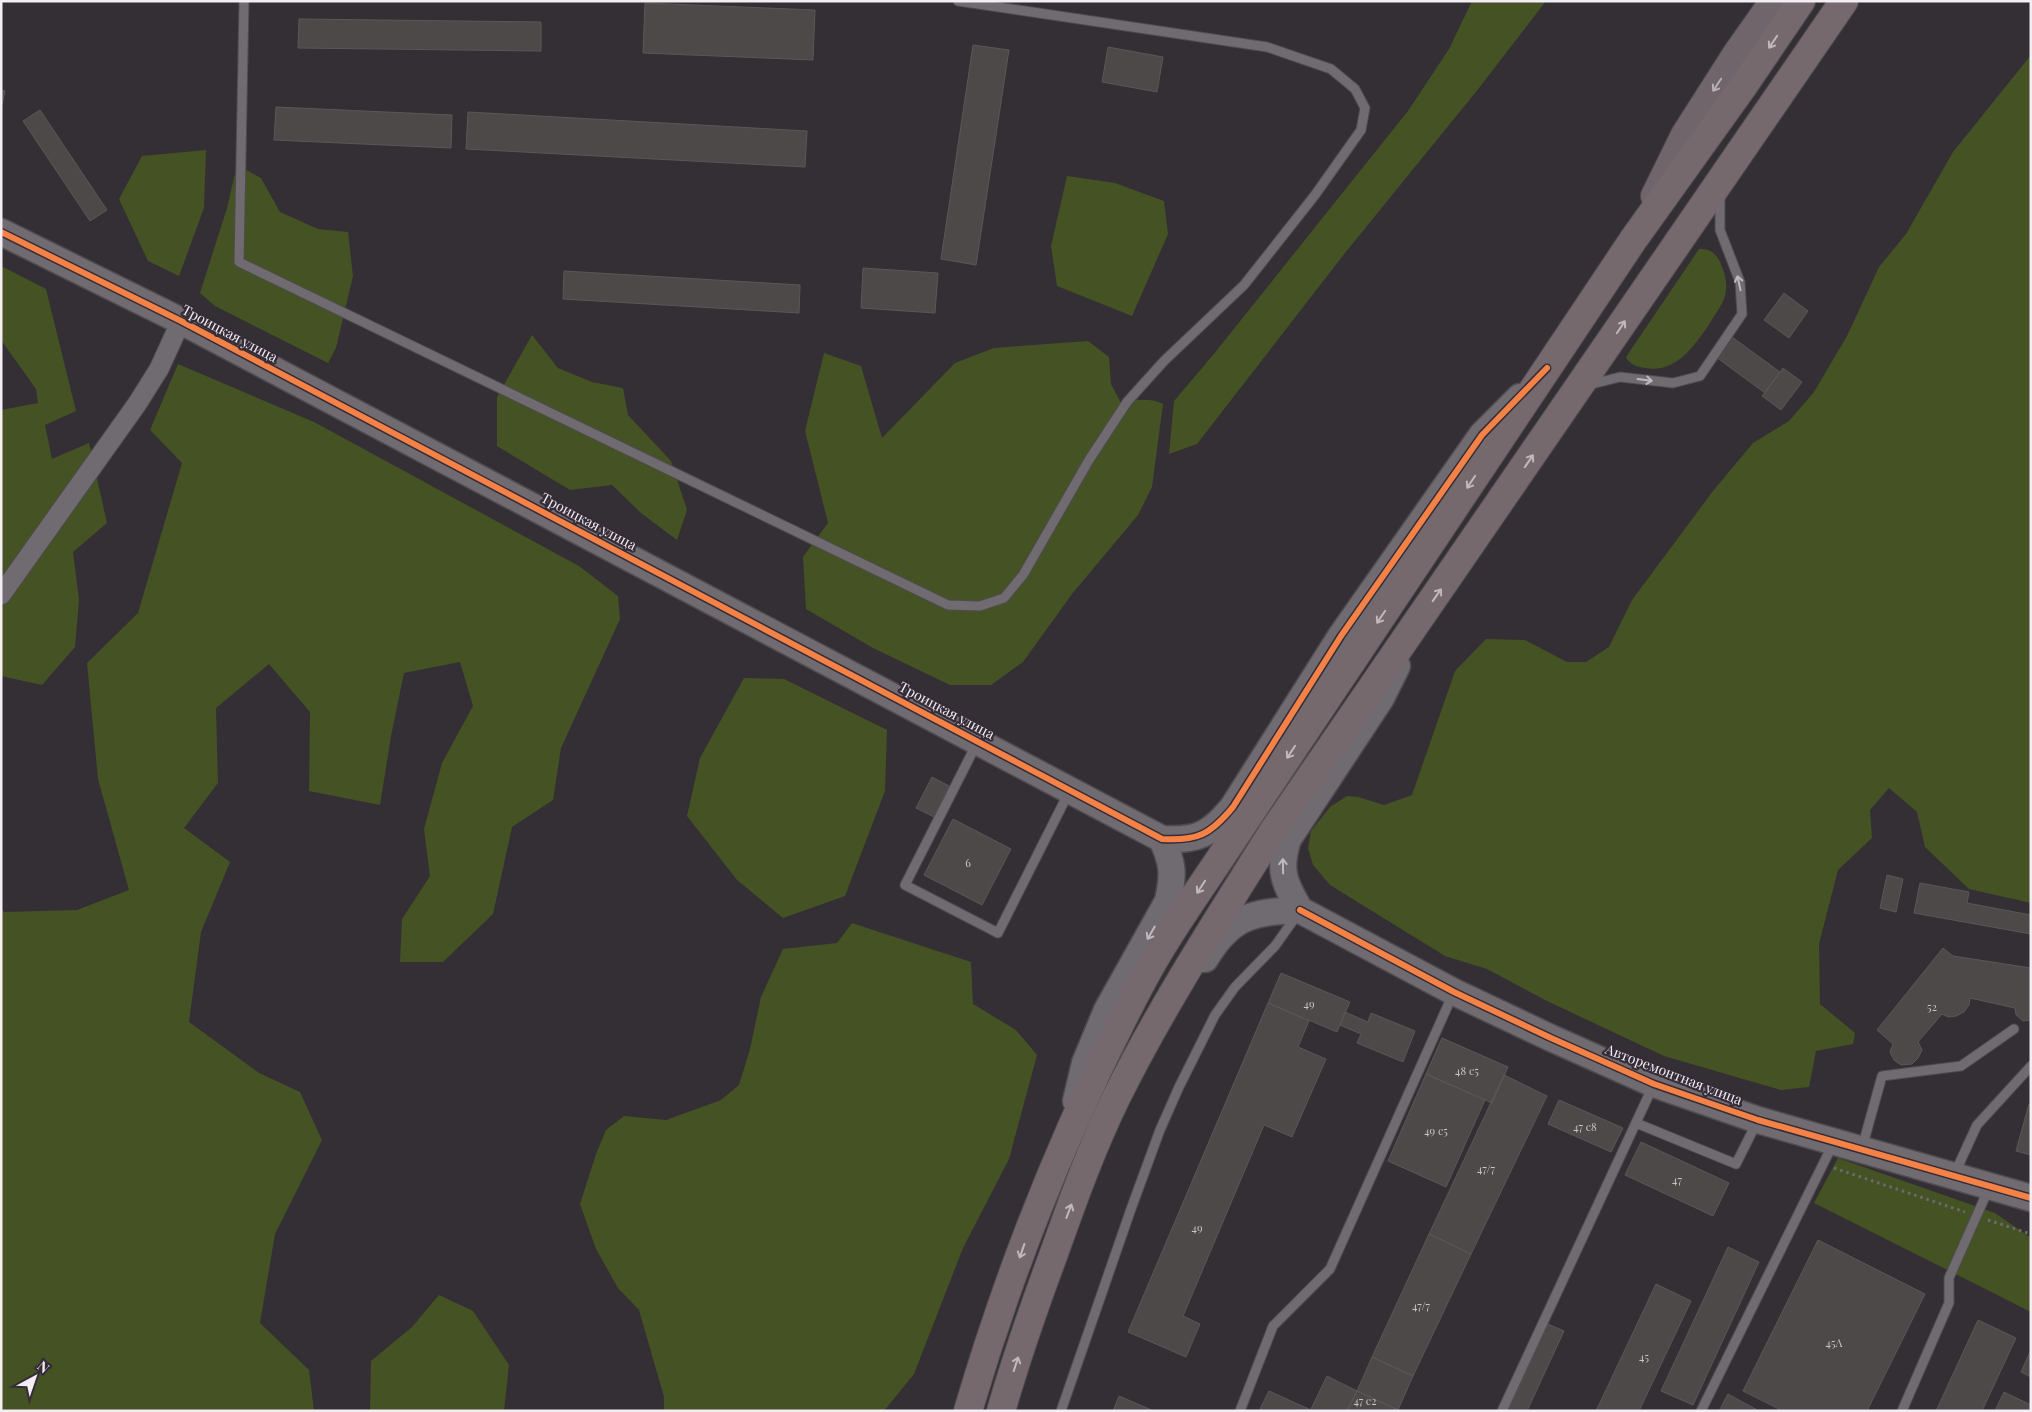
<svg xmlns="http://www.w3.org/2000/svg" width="2032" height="1412" font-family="'Playfair Display',serif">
<rect width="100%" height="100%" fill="#342f34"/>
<!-- green -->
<path fill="#455224" d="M1472,1H1546L1479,88L1345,253L1197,444L1169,454L1174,401L1213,355L1408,111L1449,49Z
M2031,55V903L1969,889L1925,847L1917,812L1889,788L1870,810L1872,838L1838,870L1819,944L1820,1004L1855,1033L1853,1044L1816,1051L1809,1087L1781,1090L1664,1056L1547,1001L1487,969L1445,956L1330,885L1313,865L1308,848L1311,831L1330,807L1347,796L1358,797L1384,805L1412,795L1455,671L1486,639L1525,640L1567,662H1586L1609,647L1632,600L1713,491L1753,443L1789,421L1814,392L1847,336L1879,267L1906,234L1953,152Z
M206,150L204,208L179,276L148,261L119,199L142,156Z
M237,165L261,178L280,212L318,229L348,232L353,276L336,348L328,363L215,306L200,293L227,208Z
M1067,176L1115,183L1164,201L1168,234L1132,316L1057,286L1051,246Z
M1699,249C1710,249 1715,252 1720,262C1725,273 1728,284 1725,296C1722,306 1715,314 1710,323C1695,345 1676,374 1645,368C1637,367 1629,364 1626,357Z
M1,266L46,289L76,411L45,425L52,459L89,443L107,523L73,552L79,600L75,647L42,685L1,676V410L38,403L36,389L1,340Z
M532,335L558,368L592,382L623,388L628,415L671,461L687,510L677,540L641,513L612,485L570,490L497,446V397Z
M1088,341L1109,357L1111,384L1121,403C1135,400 1150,397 1163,404L1152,487L1138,515L1072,594L1023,662L991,685H950L873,648L806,609L803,557L828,523L805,431L824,353L861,366L882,438L955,363L994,348Z
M178,364L314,422L579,566L618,596L620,619L561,748L553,800L512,827L493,914L443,962H400L402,919L430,876L424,829L442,763L473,706L460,662L404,673L391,736L380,805L309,791L310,712L269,664L216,708L218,783L184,828L230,862L201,932L189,1022L259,1073L300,1092L322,1140L275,1234L260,1323L309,1370L314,1411H1V908L4,912L77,910L129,890L98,779L87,663L138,613L182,463L150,430Z
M744,678L784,679L887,730L885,791L845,896L783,918L737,880L687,816L700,758Z
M852,923L971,962L973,1004L1016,1030L1037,1055L1009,1159L963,1248L914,1374L884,1411H664V1397L639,1310L618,1288L596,1249L580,1204L596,1154L606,1130L624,1116L666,1120L721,1100L739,1085L750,1049L761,997L783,949L837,943Z
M1838,1158L1995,1213L2031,1238V1312L1814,1203Z
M439,1295L473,1311L509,1365L504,1411H370L371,1361L412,1327Z"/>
<!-- building -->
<path fill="#4d4949" stroke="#5b5757" d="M645,3L815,10L813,60L643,53Z
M299,19L541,22V51L298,48Z
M973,45L1009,50L976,265L941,259Z
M1108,47L1163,57L1157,92L1102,82Z
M1,90L5,91L1,109Z
M276,107L452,115L451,148L274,140Z
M40,110L107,210L90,221L23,121Z
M468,112L807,131L805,167L466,149Z
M863,268L938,273L935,313L861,308Z
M564,271L800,285L799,313L563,299Z
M1784,293L1808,311L1789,338L1764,320Z
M1732,337L1780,372L1765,393L1716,357Z
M1783,368L1802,382L1781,410L1762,396Z
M932,777L949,786L934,817L916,808Z
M953,819L1011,849L982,905L924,875Z
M1887,875L1903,879L1896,912L1880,908Z
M1920,883L1969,892L1967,903L2031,915V934L1914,913Z
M1943,948L1953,956L2031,968V1020L2023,1021L2016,1015L2015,1008L1970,998L1969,1005L1964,1012L1956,1016L1948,1017L1942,1014L1918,1042L1922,1050L1918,1058L1912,1064L1901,1065L1894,1060L1890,1052L1893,1044L1877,1030Z
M1281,973L1350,1002L1337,1032L1268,1003Z
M1268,1003L1309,1021L1298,1047L1326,1059L1292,1137L1264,1125L1183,1316L1200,1324L1186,1357L1128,1332Z
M1345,1012L1368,1022L1371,1013L1415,1031L1403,1062L1357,1043L1361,1034L1340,1025Z
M1442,1038L1508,1067L1492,1103L1426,1074Z
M1426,1074L1485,1100L1446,1187L1388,1161Z
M1504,1075L1547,1096L1471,1254L1429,1234Z
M1559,1100L1623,1128L1611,1152L1548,1124Z
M2029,1104H2031V1155L2016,1151Z
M1641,1142L1729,1183L1713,1216L1625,1175Z
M1429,1234L1471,1254L1413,1376L1372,1357Z
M1818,1240L1925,1294L1867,1411H1783L1743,1391Z
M1728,1247L1759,1262L1693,1405L1661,1391Z
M1656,1284L1691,1301L1639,1411H1596Z
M1978,1320L2016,1338L1982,1411H1936Z
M1548,1324L1564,1331L1527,1411H1508Z
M2031,1350V1377L2021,1372Z
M1372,1357L1413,1376L1398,1410L1357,1391Z
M1327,1376L1357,1391L1347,1411H1310Z
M1269,1391L1311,1410L1259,1411Z
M1357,1391L1398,1410L1401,1411H1347Z
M2004,1392L2031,1405V1411H1995Z
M1728,1394L1759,1411H1719Z
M1119,1396L1154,1411H1113Z"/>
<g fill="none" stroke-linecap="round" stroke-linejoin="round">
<defs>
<path id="lane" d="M244,1L239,262L948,605L980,606L1004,598L1023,575L1089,460L1127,402L1164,361L1244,285L1315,195L1361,130L1365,108L1355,89L1331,69L1267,47L958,1
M1588,385L1620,377L1673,383L1700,376L1742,314L1740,282L1720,230V195
M976,745L905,885L998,933L1069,792
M1636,1123L1736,1164L1757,1122
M1862,1148L1882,1076L1961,1066L2014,1029
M1954,1175L1977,1125L2031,1066
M1061,1411L1131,1209L1160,1130L1179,1087L1215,1015L1235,987L1275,946L1297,915
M1240,1411L1273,1326L1330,1269L1453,994
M1502,1411L1653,1086
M1701,1411L1833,1144
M1902,1411L1949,1303V1278L1989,1188"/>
<path id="street" d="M1,595L137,404L159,369L181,321"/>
<path id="secondary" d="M1,232L181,321L1162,839C1197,841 1210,835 1233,807L1341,636L1482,435L1520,397
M1300,910L1454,992L1551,1038L1654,1084L1758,1120L2031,1198
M1300,910C1284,883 1278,870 1288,839L1381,698L1397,666
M1205,959C1231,915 1253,912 1300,910
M1076,1101L1085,1063L1107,1010L1168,901C1174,873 1173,864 1162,839"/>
<path id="primary" d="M1655,196L1685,135L1736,55L1774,1"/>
<path id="highway" d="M968,1411C1011,1265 1068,1123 1138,989C1160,946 1188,906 1215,866L1633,240L1744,85L1801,1
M1001,1411C1016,1359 1034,1307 1053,1256C1072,1203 1091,1149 1116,1098C1162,1005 1219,918 1274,830L1844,1"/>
</defs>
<!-- lane casing -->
<use href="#lane" stroke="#4f4b4f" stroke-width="11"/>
<!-- street casing -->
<use href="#street" stroke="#4f4b4f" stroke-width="21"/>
<!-- secondary casing -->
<use href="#secondary" stroke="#4f4b4f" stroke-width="29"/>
<!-- primary casing -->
<use href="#primary" stroke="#4f4b4f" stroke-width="30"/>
<!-- highway casing -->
<use href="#highway" stroke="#4f4b4f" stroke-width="30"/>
<!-- path -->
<path stroke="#6d6a6d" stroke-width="3" stroke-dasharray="2.5 4" stroke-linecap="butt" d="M1834,1168L1965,1212
M1988,1220L2031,1234"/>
<!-- lane -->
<use href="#lane" stroke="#6f6b70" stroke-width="9"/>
<!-- street -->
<use href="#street" stroke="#6f6b70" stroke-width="19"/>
<!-- secondary -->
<use href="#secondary" stroke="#6f6b70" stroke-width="26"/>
<!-- primary -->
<use href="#primary" stroke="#6f656a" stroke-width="28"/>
<!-- highway -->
<use href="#highway" stroke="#75696e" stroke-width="28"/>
<defs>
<path id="cycleway" d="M1,232L181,321L1162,839C1197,841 1210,835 1233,807L1341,636L1482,435L1547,368
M1300,910L1454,992L1551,1038L1654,1084L1758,1120L2031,1198"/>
</defs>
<!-- cycleway casing -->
<use href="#cycleway" stroke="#352c37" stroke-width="9"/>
<!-- cycleway -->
<use href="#cycleway" stroke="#f48246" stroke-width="6"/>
</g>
<!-- one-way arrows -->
<defs><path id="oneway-shaft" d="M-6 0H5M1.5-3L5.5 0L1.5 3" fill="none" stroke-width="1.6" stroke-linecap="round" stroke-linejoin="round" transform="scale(1.25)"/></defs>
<g stroke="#c1b8be">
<use href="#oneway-shaft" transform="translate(1773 42) rotate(124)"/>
<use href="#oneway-shaft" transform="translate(1621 327) rotate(-56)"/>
<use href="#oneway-shaft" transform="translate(1529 461) rotate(-56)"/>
<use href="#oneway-shaft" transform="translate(1471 482) rotate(124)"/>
<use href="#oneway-shaft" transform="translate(1437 595) rotate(-55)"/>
<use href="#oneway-shaft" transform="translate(1381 617) rotate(124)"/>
<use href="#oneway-shaft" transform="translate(1291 752) rotate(124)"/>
<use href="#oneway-shaft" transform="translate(1201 887) rotate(123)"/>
<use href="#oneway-shaft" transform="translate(1069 1211) rotate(-69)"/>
<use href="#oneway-shaft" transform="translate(1022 1251) rotate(109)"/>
<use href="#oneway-shaft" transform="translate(1016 1364) rotate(-72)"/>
</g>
<use stroke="#b8b0b6" href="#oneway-shaft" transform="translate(1717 85) rotate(123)"/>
<g stroke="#beb9bf">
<use href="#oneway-shaft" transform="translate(1739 283) rotate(-102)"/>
<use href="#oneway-shaft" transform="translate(1645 380) rotate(7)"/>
<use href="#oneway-shaft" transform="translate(1283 866) rotate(-91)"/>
<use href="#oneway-shaft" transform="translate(1151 933) rotate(120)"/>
</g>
<g text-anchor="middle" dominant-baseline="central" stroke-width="4.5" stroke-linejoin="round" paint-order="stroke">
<!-- number labels -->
<g font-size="11" fill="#cac4c9">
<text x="968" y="862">6</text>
<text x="1309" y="1003">49</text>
<text x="1932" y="1006">52</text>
<text x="1467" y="1070">48 с5</text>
<text x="1585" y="1126">47 с8</text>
<text x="1436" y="1130">49 с5</text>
<text x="1486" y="1168">47/7</text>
<text x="1677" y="1179">47</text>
<text x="1197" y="1227">49</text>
<text x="1421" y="1305">47/7</text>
<text x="1834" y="1342">45А</text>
<text x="1644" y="1356">45</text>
<text x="1365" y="1400">47 с2</text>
</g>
<!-- street labels -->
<g font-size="14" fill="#f3edf4" stroke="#352c37">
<text transform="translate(230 333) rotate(28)">Троицкая улица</text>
<text transform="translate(589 521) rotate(28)">Троицкая улица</text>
<text transform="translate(947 710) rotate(28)">Троицкая улица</text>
<text transform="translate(1674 1074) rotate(21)">Авторемонтная улица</text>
</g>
</g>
<!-- border -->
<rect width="2032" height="1412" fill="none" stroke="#f3edf4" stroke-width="5"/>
<!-- north arrow -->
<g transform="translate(35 1377) rotate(40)" stroke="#352c37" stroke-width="4" paint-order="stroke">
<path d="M0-4L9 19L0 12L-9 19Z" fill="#f3edf4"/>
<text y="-8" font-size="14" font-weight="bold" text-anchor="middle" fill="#f3edf4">N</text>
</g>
</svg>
